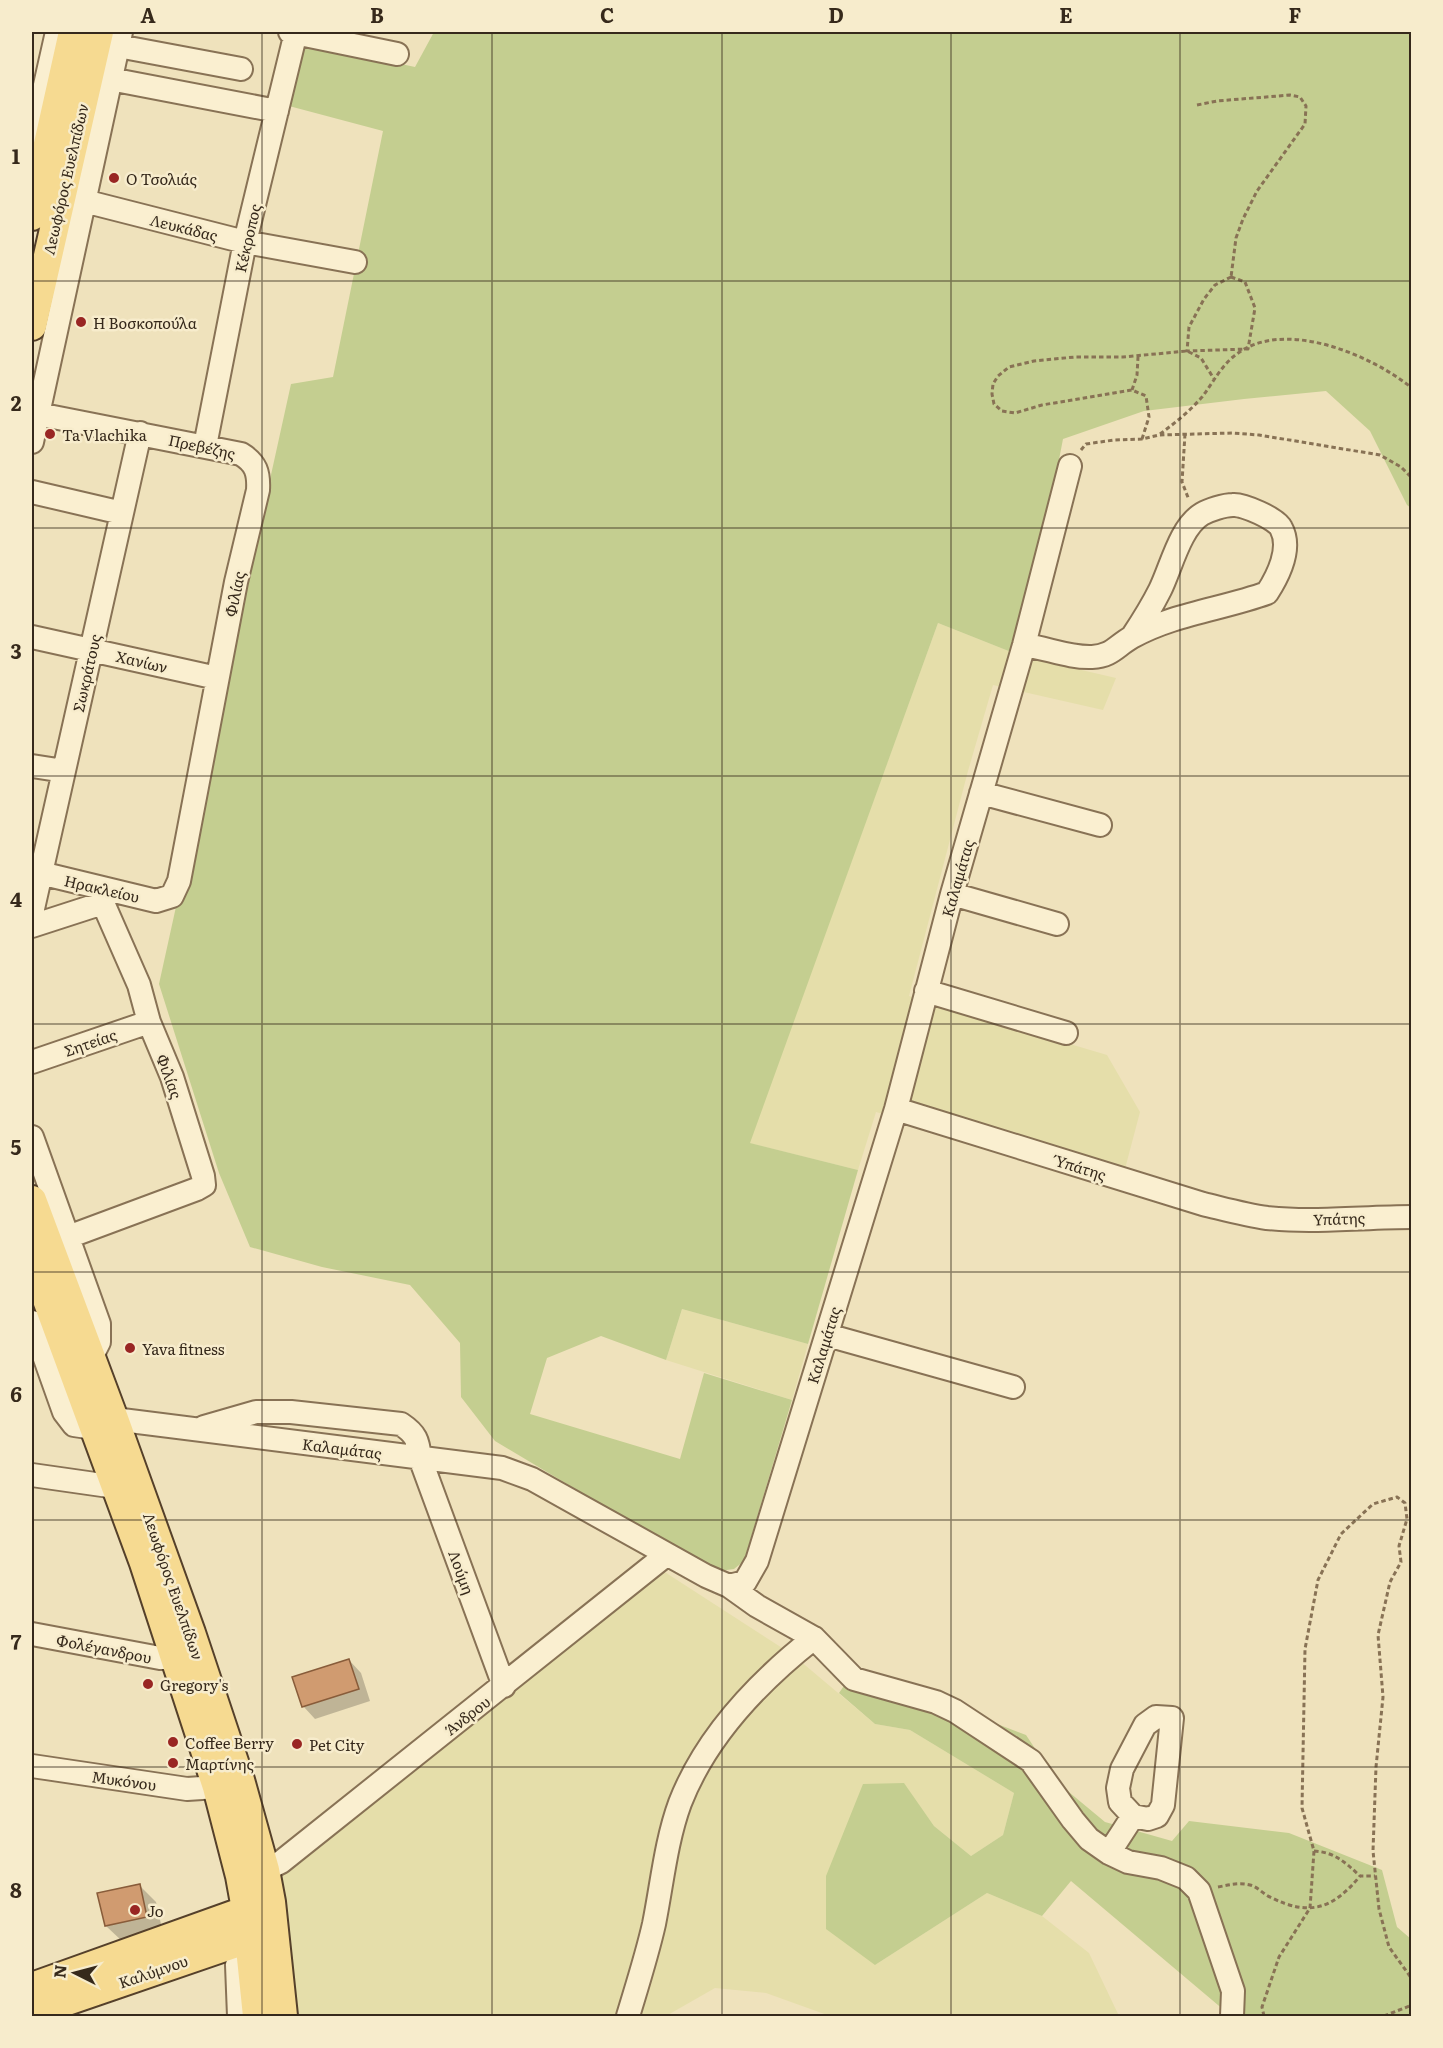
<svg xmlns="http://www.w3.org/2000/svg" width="1443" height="2048" font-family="Literata,serif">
<rect width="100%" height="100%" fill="#efe2bc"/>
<!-- farmland -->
<path fill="#e5deaa" d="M938,623L1021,656L1116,678L1103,710L993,685L968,771L909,996L1107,1055L1140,1112L1121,1184L876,1112L858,1170L749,1143Z
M682,1309L808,1344L792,1400L666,1360Z
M660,1569L793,1655L875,1724L910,1730L1014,1793L1003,1835L971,1856L934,1826L904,1784L875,1965L987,1893L1042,1916L1089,1953L1119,2016H830L766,1993L715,1988L666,2016H299L282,1876Z"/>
<!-- green -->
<path fill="#c4ce90" d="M434,32H1411V508L1407,505L1370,431L1326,391L1244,399L1144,411L1063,439L1021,656L938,623L750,1143L858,1170L808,1344L682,1309L666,1360L601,1336L547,1358L530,1414L680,1459L704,1373L792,1400L744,1561L734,1569L719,1571L681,1552L495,1441L461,1397L460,1343L410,1285L322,1267L250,1247L219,1173L159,984L291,384L333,377L383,131L289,106L304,43L415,67Z
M878,1678L1026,1735L1058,1783L1105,1822L1172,1841L1189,1821L1289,1833L1382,1870L1397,1927L1411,1939V2016H1231L1071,1881L1042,1916L987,1893L875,1965L826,1929V1876L863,1784L904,1783L934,1826L971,1856L1003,1835L1014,1793L910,1730L875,1724L839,1693L848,1680Z"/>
<!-- shadow -->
<path fill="#0003" d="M349,1660L361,1673L370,1701L315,1719L303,1706Z
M139,1885L156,1902L163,1933L123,1942L106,1926Z"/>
<!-- building -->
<path fill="#d09b70" stroke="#885c3a" stroke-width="1.5" d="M349,1659L359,1689L302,1707L292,1677Z
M140,1884L147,1917L105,1926L97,1893Z"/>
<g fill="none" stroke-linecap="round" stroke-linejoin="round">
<defs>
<path id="minor" d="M290,32L397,54
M118,46L241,69
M110,79L277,111
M32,143L57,32
M84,201L245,242L355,262
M32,442L121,32
M205,446L245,242L296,32
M32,492L122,513
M32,637L217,678
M1024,645C1047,648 1069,658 1092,657C1112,656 1116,646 1132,637C1173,614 1223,609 1267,593C1278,576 1292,548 1281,528C1277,519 1243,504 1233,505C1224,505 1209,510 1202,514C1180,527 1171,568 1160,590C1152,606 1142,622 1132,637
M32,766L64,771
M981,793L1100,825
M32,871L156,901L172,896L179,881L236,582L258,490C259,473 256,463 241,454L38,414
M952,894L1057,924
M32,913L140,433
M32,926L103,903L139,985L149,1022L172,1077L203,1176L204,1185L197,1189L68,1237
M926,991L1066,1033
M32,1062L149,1022
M896,1109L1203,1204C1224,1209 1245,1215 1267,1218C1314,1223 1364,1217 1412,1217
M32,1137L99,1324V1342L91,1358
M32,1322L64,1412L74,1425L94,1428
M827,1335L1013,1387
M114,1419L502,1468L532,1479L706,1576L729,1586L745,1582L757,1561L896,1109L952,894L1024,645L1070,466
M204,1427L256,1412H291L401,1424C416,1434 418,1440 420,1458L504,1686
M32,1475L116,1487
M729,1586L757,1606L814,1638L854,1679L936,1702L955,1711L1031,1761L1073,1820L1089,1839L1109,1853
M32,1634L160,1658H176
M1156,1717L1172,1718L1163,1805L1157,1816L1148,1819L1133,1816L1120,1802L1118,1788L1122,1769L1145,1725Z
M32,1766L187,1789L217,1787
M1133,1816L1109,1853L1128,1862L1161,1868L1186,1878L1199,1891L1233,1991L1232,2016
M265,1870L281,1862L666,1555
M239,2016L237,1965L250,1938
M628,2016C637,1986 647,1955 654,1924C662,1884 666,1841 680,1803C706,1736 758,1682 814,1638"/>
<path id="major" d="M32,216L73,32
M32,326L99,32
M32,1200L114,1419L191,1633L240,1780L265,1870L271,1902L283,2016
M32,1259L144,1563L217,1787L240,1876L246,1909L257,2016
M32,1987L264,1904
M32,2013L268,1932"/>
</defs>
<!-- minor casing -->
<use href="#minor" stroke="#887255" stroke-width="26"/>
<!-- major casing -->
<use href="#major" stroke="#55402a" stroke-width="32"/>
<!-- path -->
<path stroke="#887255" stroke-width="3" stroke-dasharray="4.5 3" stroke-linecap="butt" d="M1197,105L1217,101L1290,95L1300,97L1306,106L1305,124L1257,191L1243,219L1236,238L1231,277
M1231,277L1245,282L1255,308L1248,349L1187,351L1189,327L1204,299L1215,285Z
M1132,390L1137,375L1138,357
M1160,434C1175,423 1190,411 1202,397C1212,384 1220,368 1233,357C1280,316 1370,354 1412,388
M1185,434L1182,482L1189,500
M1142,439L1149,417L1146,396L1132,390L1042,405L1015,413L1002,411L994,404L992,394L993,384L998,376L1009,367L1034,361L1075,357H1123L1187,351L1201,358L1214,379
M1081,450L1086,444L1114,440L1142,439L1159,435L1232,433L1259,435L1380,455L1401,467L1412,478
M1314,1851C1334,1852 1345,1862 1360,1876H1375
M1218,1887C1229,1885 1239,1882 1250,1885C1258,1887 1263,1894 1270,1897C1309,1917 1333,1909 1360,1876
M1264,2016L1262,2007L1279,1957L1310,1908L1314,1851L1302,1808L1305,1649L1318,1580L1341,1534L1373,1504L1397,1497L1405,1503L1407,1519L1399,1546L1401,1562L1390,1582L1378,1635L1383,1697L1376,1767L1373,1851L1379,1909L1389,1947L1412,1979
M1384,2016L1412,2005"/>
<!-- minor -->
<use href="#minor" stroke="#faefd0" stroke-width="22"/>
<!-- major -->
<use href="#major" stroke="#f6da91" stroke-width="28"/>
</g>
<!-- grid -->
<path fill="none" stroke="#36291b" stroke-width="1.5" stroke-opacity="0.55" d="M262,32V2016M492,32V2016M722,32V2016M951,32V2016M1180,32V2016M32,281H1412M32,528H1412M32,776H1412M32,1024H1412M32,1272H1412M32,1520H1412M32,1767H1412"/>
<!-- markers -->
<g fill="#992623" stroke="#f7eccc" stroke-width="2">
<circle cx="114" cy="178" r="6"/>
<circle cx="81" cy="322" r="6"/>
<circle cx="50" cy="434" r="6"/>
<circle cx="130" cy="1348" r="6"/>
<circle cx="148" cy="1684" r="6"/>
<circle cx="173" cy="1742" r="6"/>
<circle cx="297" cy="1744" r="6"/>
<circle cx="173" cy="1763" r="6"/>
<circle cx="135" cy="1910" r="6"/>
</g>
<g text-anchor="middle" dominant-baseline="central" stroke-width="5" stroke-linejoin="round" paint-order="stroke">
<!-- poi labels -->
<g font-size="15" fill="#36291b" stroke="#f7eccc" text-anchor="start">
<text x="126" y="178">Ο Τσολιάς</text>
<text x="93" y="322">Η Βοσκοπούλα</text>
<text x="62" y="434">Ta Vlachika</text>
<text x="142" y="1348">Yava fitness</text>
<text x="160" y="1684">Gregory's</text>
<text x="185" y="1742">Coffee Berry</text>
<text x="309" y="1744">Pet City</text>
<text x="185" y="1763">Μαρτίνης</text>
<text x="147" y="1910">Jo</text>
</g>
<!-- street labels -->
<g font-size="15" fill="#36291b" stroke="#f7eccc">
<text transform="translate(65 179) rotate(-77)">Λεωφόρος Ευελπίδων</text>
<text transform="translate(184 227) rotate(14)">Λευκάδας</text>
<text transform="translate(247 238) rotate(-77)">Κέκροπος</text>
<text transform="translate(202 446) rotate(12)">Πρεβέζης</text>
<text transform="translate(234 594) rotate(-78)">Φιλίας</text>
<text transform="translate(142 661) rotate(13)">Χανίων</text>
<text transform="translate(86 673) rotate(-77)">Σωκράτους</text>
<text transform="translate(957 878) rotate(-74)">Καλαμάτας</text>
<text transform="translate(102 888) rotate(13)">Ηρακλείου</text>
<text transform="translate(90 1042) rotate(-19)">Σητείας</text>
<text transform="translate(170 1076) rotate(70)">Φιλίας</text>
<text transform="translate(1081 1167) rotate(17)">Ύπάτης</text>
<text transform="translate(1339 1218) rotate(-2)">Υπάτης</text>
<text transform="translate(823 1345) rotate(-73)">Καλαμάτας</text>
<text transform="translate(342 1448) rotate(7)">Καλαμάτας</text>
<text transform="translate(462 1572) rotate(70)">Λούμη</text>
<text transform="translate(174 1586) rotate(71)">Λεωφόρος Ευελπίδων</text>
<text transform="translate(104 1648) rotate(11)">Φολέγανδρου</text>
<text transform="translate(467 1715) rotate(-38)">Άνδρου</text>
<text transform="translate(124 1780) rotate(8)">Μυκόνου</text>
<text transform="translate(153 1971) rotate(-19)">Καλύμνου</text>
</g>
</g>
<!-- border -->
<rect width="1443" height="2048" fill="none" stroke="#f7eccc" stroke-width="66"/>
<!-- north arrow -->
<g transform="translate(75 1973) rotate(276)" stroke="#f7eccc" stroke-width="4.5" paint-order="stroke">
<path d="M0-4.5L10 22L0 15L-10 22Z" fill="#36291b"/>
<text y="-9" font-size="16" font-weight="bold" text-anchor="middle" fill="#36291b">N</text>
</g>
<rect x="33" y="33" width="1377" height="1982" fill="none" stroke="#36291b" stroke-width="2"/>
<g font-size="20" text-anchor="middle" font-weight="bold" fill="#36291b">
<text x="148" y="23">A</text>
<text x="377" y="23">B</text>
<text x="607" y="23">C</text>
<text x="836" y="23">D</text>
<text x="1066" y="23">E</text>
<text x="1295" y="23">F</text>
<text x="16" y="164">1</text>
<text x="16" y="411">2</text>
<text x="16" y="659">3</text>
<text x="16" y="907">4</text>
<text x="16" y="1155">5</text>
<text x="16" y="1402">6</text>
<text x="16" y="1650">7</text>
<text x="16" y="1898">8</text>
</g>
</svg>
